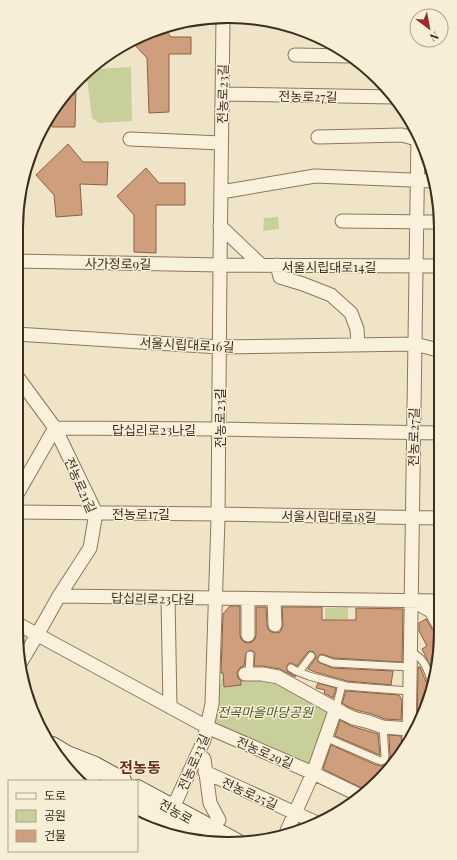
<svg xmlns="http://www.w3.org/2000/svg" width="457" height="860" font-family="'Playfair Display','Noto Sans KR',serif">
<rect width="100%" height="100%" fill="#f0e4c8"/>
<!-- green -->
<path fill="#c9cf9b" d="M131,67L132,121L99,123L92,118L87,79L96,69Z
M278,217L279,229L263,231L264,218Z
M348,607V619H335V623H325V608Z
M248,676L275,678L333,709L311,769L216,724L215,720L221,679Z"/>
<!-- building -->
<path fill="#cf9f7d" stroke="#8d5f41" d="M160,27H163L171,37H191V54H169V112L149,113L147,58L133,43Z
M76,85L75,127H52V116Z
M68,144L83,162H108L107,185L80,184L82,215L56,217L54,195L36,175Z
M146,168L159,183H185V205H156V253L134,252V215L117,196Z
M230,606H240V635L241,639L244,642L248,643L252,642L255,639L256,635V607H266L267,625L268,629L271,632L275,633L280,632L282,628L283,625L282,607H322V620H356V608L403,609L402,662L334,658L322,654L319,655L317,659L318,662L332,668L393,671L391,685L347,681L315,672L308,669L315,659L316,656L314,652L309,651L307,653L297,666L291,663H289L287,666V671L296,676L295,677L280,669L263,666H254L255,653L253,651L250,650L246,653L244,666L241,667L238,670L237,674L238,678L241,681V685L224,687L223,673H221L223,614Z
M426,619L433,631L436,634L439,635L441,638V645L433,672L422,649L427,646L419,631V623Z
M418,667H420L426,682L430,685L419,726L417,728Z
M318,683L336,688L333,698L324,693L325,690L316,688Z
M346,691L399,695L402,700L401,720L385,719L372,714L356,710L347,706L342,703Z
M340,720L351,726L378,734L380,755L335,736Z
M389,735L401,736L402,743L404,745L368,792L364,789L323,769L331,745L376,765L382,766L386,765L389,762L390,756Z"/>
<g fill="none" stroke-linecap="round" stroke-linejoin="round">
<defs>
<path id="service" d="M410,652C423,656 427,668 431,680
M322,659L333,663L410,667
M291,668L296,671L309,676L346,686L370,688L410,691
M299,672L311,656
M249,674L250,655
M336,708L342,685
M325,737L378,760L381,761L384,760L385,756L383,727"/>
<path id="minor" d="M295,55L349,56
M222,94L395,97
M318,137L402,135L420,140
M130,139L221,143
M221,192L315,176L434,181
M342,221L439,222
M220,226L261,265
M16,261L220,265L439,266
M277,265L280,277L303,284L331,295L351,313L357,329L358,345
M16,334L219,347L415,344L434,349H440
M16,375L55,428L96,513L90,548L59,596L37,635L21,662
M55,428L219,429L440,433
M16,496L55,428
M16,512L218,514L440,518
M59,596L440,601
M168,598L170,707
M274,599L275,625
M415,602L431,611L440,627
M16,623L207,727L313,773L361,796
M248,635V599
M245,674H262L278,677L343,713L353,718L369,722L383,727L409,729
M409,739L410,682L418,135
M198,753L204,759L210,803L219,820
M205,772L317,823
M169,807L177,799L204,740L212,704L218,519L220,265L223,19
M286,833L313,773L336,708"/>
<path id="secondary" d="M52,746L67,755L95,766L122,781
M73,774L91,781
M137,789L237,843
M137,805L176,829L193,839"/>
</defs>
<!-- service casing -->
<use href="#service" stroke="#8d765c" stroke-width="9"/>
<!-- minor casing -->
<use href="#minor" stroke="#8d765c" stroke-width="15"/>
<!-- secondary casing -->
<use href="#secondary" stroke="#6f573f" stroke-width="20"/>
<!-- service -->
<use href="#service" stroke="#faf1dc" stroke-width="7"/>
<!-- minor -->
<use href="#minor" stroke="#faf1dc" stroke-width="13"/>
<!-- secondary -->
<use href="#secondary" stroke="#faf1dc" stroke-width="18"/>
</g>
<g text-anchor="middle" dominant-baseline="central" stroke-width="3" stroke-linejoin="round" paint-order="stroke">
<!-- street labels -->
<g font-size="13" fill="#3d2e20" stroke="#f7eed8">
<text transform="translate(222 94) rotate(-89)">전농로23길</text>
<text transform="translate(308 96) rotate(1)">전농로27길</text>
<text transform="translate(118 263) rotate(1)">사가정로9길</text>
<text x="329" y="266">서울시립대로14길</text>
<text transform="translate(187 344) rotate(3)">서울시립대로16길</text>
<text transform="translate(219 418) rotate(-90)">전농로23길</text>
<text x="154" y="429">답십리로23나길</text>
<text transform="translate(413 437) rotate(-89)">전농로27길</text>
<text transform="translate(81 485) rotate(66)">전농로21길</text>
<text x="141" y="513">전농로17길</text>
<text transform="translate(329 516) rotate(1)">서울시립대로18길</text>
<text transform="translate(153 598) rotate(1)">답십리로23다길</text>
<text transform="translate(265 752) rotate(23)">전농로29길</text>
<text transform="translate(193 762) rotate(-67)">전농로23길</text>
<text transform="translate(250 793) rotate(24)">전농로25길</text>
<text transform="translate(176 811) rotate(29)">전농로</text>
</g>
<!-- park labels -->
<g font-size="13" font-style="italic" fill="#4d5a26" stroke="#f7eed8">
<text x="265" y="711">전곡마을마당공원</text>
</g>
<!-- quarter labels -->
<g font-size="15" font-weight="bold" fill="#6b2e1e" stroke="#f7eed8">
<text x="140" y="767">전농동</text>
</g>
</g>
<!-- crop -->
<path d="M0 0H457V860H0ZM228 23H229A205 205 0 0 1 434 228V632A205 205 0 0 1 229 837H228A205 205 0 0 1 23 632V228A205 205 0 0 1 228 23Z" fill="#f7eed8" fill-rule="evenodd"/>
<path fill="none" stroke="#3d2e20" stroke-width="2" d="M228 23H229A205 205 0 0 1 434 228V632A205 205 0 0 1 229 837H228A205 205 0 0 1 23 632V228A205 205 0 0 1 228 23Z"/>
<!-- legend -->
<rect x="8" y="780" width="130" height="72" fill="#f7eed8" stroke="#ada18e"/>
<rect x="16" y="793" width="20" height="6" fill="#faf1dc" stroke="#ada18e"/>
<text x="44" y="800" font-size="12" fill="#3d2e20">도로</text>
<rect x="16" y="810" width="20" height="12" fill="#c9cf9b" stroke="#ada18e"/>
<text x="44" y="820" font-size="12" fill="#3d2e20">공원</text>
<rect x="16" y="830" width="20" height="12" fill="#cf9f7d" stroke="#ada18e"/>
<text x="44" y="840" font-size="12" fill="#3d2e20">건물</text>
<!-- north arrow -->
<g transform="translate(429 28) rotate(148)"><circle r="19" fill="#f7eed8" stroke="#ada18e"/>
<path d="M0-3L7 15L0 10L-7 15Z" fill="#9e2a2b"/>
<text y="-6" font-size="11" font-weight="bold" text-anchor="middle" fill="#3d2e20">N</text>
</g>
</svg>
